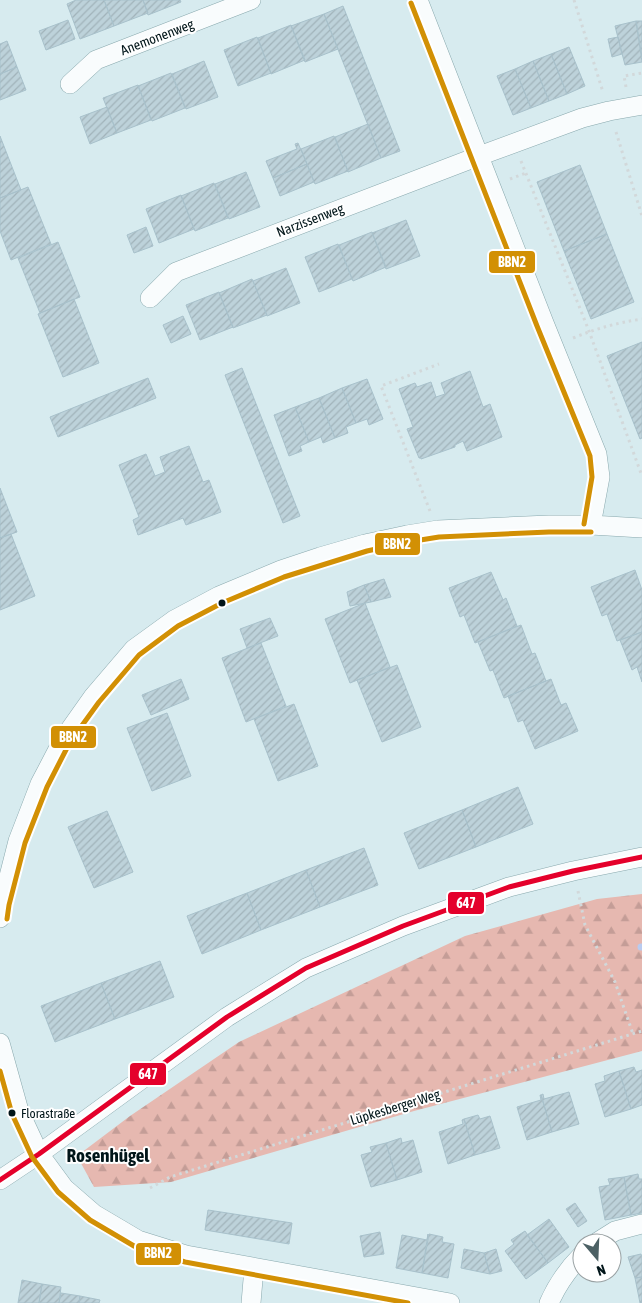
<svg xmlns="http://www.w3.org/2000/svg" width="642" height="1303" font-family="'Asap Condensed',sans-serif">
<defs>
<pattern id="forest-firs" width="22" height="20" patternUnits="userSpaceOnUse" patternTransform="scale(1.25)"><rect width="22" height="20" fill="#e6b8b0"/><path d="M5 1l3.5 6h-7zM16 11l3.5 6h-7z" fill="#c49d97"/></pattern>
<pattern id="building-hatch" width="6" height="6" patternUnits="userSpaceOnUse" patternTransform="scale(1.25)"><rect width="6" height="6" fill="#bdd2da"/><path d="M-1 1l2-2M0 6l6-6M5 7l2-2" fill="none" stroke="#a1b3ba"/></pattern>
</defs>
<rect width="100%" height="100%" fill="#d7ebef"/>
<!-- forest -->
<path fill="url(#forest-firs)" d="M642,894V1051L414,1111L171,1182L94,1187L77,1156L130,1116L239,1042L465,936L597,899Z"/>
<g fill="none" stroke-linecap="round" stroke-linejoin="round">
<!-- stream -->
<path stroke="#b9cbf0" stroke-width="7" d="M641,947H642"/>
</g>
<!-- building -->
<path fill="url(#building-hatch)" stroke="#a8c1cb" d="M76,0H104L114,26L80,39L67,4Z
M104,0H143L148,13L114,26Z
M143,0H180L181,2L148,15Z
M343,6L400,151L381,158L324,14Z
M324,14L338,49L305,62L291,26Z
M68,20L75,39L46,50L39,31Z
M636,21H642V57Z
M636,21L642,62L625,65L615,26Z
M291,25L305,60L271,74L258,38Z
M257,37L271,73L238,86L224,50Z
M618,37L622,54L612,57L608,39Z
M7,41L17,67L0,74V44Z
M569,47L585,86L567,94L551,54Z
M551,54L567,94L549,101L533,61Z
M204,61L218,97L186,109L172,74Z
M533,61L549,101L531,108L515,69Z
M17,67L26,90L0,100V74Z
M515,69L531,108L513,115L497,76Z
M171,73L185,108L152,121L138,86Z
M138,85L151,120L117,133L103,98Z
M107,107L117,133L90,144L80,117Z
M368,124L381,158L348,172L335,137Z
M0,136L21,190L0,198Z
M334,136L348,171L315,184L301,149Z
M298,143L307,164L273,178L266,161L297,149L295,144Z
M307,164L314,182L280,196L273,178Z
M580,165L607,234L564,251L537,182Z
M246,172L260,207L229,219L215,184Z
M214,183L228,218L195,231L181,196Z
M28,187L51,244L11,260L0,231V198Z
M181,195L194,229L159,243L146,209Z
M406,220L420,256L386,269L372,233Z
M146,227L153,246L134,253L127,235Z
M372,232L386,267L353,281L339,245Z
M607,234L634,302L591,319L564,251Z
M58,242L80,297L40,313L18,258Z
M338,244L352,279L319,292L305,257Z
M286,268L300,303L267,316L253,281Z
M252,279L267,315L233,328L219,293Z
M219,292L233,327L200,340L186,305Z
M74,299L99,363L63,377L38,314Z
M183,316L191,334L171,343L163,325Z
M642,342V438L640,439L607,356Z
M242,368L300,516L283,523L225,375Z
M470,371L483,407L490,404L502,437L467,451L463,441L455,445V447L421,459V458H419L407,429L413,427L399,389L415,383L417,387L431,382L436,397L445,394L441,383Z
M148,378L156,398L58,437L50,417Z
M367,379L383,419L369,425L367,419L356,423L342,388Z
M342,388L356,423L346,427L348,433L335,438L319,398Z
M319,398L335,438L323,443L321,437L309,442L295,407Z
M295,407L309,442L300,446L302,451L289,456L274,415Z
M189,446L203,482L209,480L221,512L186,525L183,518L138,535L133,520L139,517L119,465L146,454L155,476L165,472L160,457Z
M0,488L17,532L0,538Z
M11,534L35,596L0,610V538Z
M635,570L642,590V632L617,641L607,614L602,616L591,587Z
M491,572L503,600L506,598L517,626L475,643L464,615L460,617L449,588Z
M384,579L391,597L371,602L364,585Z
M364,585L371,602L350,606L347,592Z
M365,603L390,667L350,683L325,619Z
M270,618L278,636L247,648L240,629Z
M521,625L532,654L535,653L546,681L504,698L493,670L490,671L478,642Z
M642,632V682L637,667L632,670L620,640Z
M261,643L286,706L246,722L222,658Z
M397,665L421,727L382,742L357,680Z
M181,679L189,699L151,715L142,695Z
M551,679L561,705L566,703L578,731L535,749L523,720L518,722L508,696Z
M294,704L318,766L278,781L254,719Z
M167,713L191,776L152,791L127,728Z
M518,787L533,824L476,847L462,810Z
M462,810L476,847L419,869L404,833Z
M107,811L133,872L94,888L68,827Z
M364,848L378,885L320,907L306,870Z
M306,870L320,907L261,930L247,893Z
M247,893L261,930L202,954L187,916Z
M160,961L174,997L115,1019L101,983Z
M101,983L115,1019L55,1042L41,1006Z
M634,1067L636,1072L642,1070V1105L631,1109L619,1071Z
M619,1071L631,1109L605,1117L595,1084L605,1081L604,1076Z
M569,1092L579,1124L552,1132L541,1095L543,1094L544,1099Z
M540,1095H541L552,1132L527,1140L517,1107L541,1100Z
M478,1115L480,1119L490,1116L500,1148L475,1155L464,1119Z
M464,1119L475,1155L448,1164L439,1132L463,1124L462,1120Z
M401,1138L402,1143L413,1140L422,1172L397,1180L386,1143Z
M386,1143L397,1180L371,1187L361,1155L372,1152L370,1147Z
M638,1174L639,1179H642V1213L631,1215L624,1177Z
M624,1177L631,1215L605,1220L599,1187L610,1185L608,1179Z
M575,1203L587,1221L578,1227L566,1209Z
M208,1210L292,1223L289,1244L205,1230Z
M549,1219L569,1247L548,1263L527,1235Z
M525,1231L548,1263L526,1279L505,1251L514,1244L511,1240Z
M380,1232L384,1254L364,1257L360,1236Z
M428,1234L422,1273L396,1268L402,1235L427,1240Z
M429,1234L443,1237L442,1242L454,1244L448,1278L422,1273Z
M464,1249L484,1253L490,1274L461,1268Z
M496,1249L502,1271L490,1274L484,1253Z
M641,1254L642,1258V1277L635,1278L628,1257Z
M642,1277V1303H640L635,1278Z
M22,1280L42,1284L39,1303H18Z
M42,1284L61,1287L59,1303H39Z
M61,1293L80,1296L79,1303H59Z
M80,1296L100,1300L99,1303H79Z"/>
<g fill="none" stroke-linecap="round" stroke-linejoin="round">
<defs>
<path id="minor" d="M418,0L544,323L597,454L600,477L591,525
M70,84L96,60L251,0
M150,298L176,272L479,156L582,118L609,111L642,105
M0,918L2,904L18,841L40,784L64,738L93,697L134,649L174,620L219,596L281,570L320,557L365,544L407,535L438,530L549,525H591L642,528
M0,1043L19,1111L39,1154L64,1188L94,1214L138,1240L186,1255L450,1303
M0,1180L39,1154L227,1017L306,968L403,926L509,887L573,871L642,857
M596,1243L615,1231L642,1224
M251,1303L254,1268
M549,1303C557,1285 568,1269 582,1255"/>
</defs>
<!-- minor casing -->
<use href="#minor" stroke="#88a8ad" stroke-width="20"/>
<!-- path -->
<path stroke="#d2d8da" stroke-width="3" stroke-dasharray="2.5 4" stroke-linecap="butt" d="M574,0L603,92
M626,87L624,76L642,73
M616,132L642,216
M521,161L589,331L642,476
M510,179L526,173
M573,338C598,328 616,323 642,319
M430,511L381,386L439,364
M578,891L585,925L615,982L633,1034
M150,1188L170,1177L642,1031"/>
<!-- minor -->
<use href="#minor" stroke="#f9fcfd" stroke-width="19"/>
<defs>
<path id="bus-1" d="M0,1180L39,1154L227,1017L306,968L403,926L509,887L573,871L642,857"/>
<path id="bus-2" d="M411,3L537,326L590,456L592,477L584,524
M7,919L9,905L25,843L47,787L70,742L99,702L139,655L178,626L222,603L284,577L367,551L408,542L439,537L549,532H591
M0,1071L12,1114L32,1157L58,1192L90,1220L134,1246L185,1262L408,1303"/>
</defs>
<!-- bus-1 casing -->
<use href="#bus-1" stroke="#fff" stroke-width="9"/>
<!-- bus-2 casing -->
<use href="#bus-2" stroke="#fff" stroke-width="9"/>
<!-- bus-1 -->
<use href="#bus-1" stroke="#e4002b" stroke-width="5"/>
<!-- bus-2 -->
<use href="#bus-2" stroke="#d29004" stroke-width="5"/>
</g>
<!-- markers -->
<g fill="#011519" stroke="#fff" stroke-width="2">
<circle cx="222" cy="603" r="4.5"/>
<circle cx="12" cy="1113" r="4.5"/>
</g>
<g text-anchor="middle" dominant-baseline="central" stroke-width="4" stroke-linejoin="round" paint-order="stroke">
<!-- bus labels -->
<g font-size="13" fill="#011519" stroke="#fff" text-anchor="start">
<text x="21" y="1113">Florastraße</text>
</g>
<!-- street labels -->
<g font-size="14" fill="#011519" stroke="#fff">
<text transform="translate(157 37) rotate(-21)">Anemonenweg</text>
<text transform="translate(310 220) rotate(-21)">Narzissenweg</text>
<text transform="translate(395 1107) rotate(-17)">Lüpkesberger Weg</text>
</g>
<!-- district labels -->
<g font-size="19" font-weight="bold" fill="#011519" stroke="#fff">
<text x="108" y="1155">Rosenhügel</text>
</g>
</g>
<g stroke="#fff" stroke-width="2">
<rect x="488" y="250" width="48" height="24" rx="5" fill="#d29004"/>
<rect x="374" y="532" width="47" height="24" rx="5" fill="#d29004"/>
<rect x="50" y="725" width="47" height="24" rx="5" fill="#d29004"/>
<rect x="447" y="891" width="38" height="24" rx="5" fill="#e4002b"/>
<rect x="129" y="1062" width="38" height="24" rx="5" fill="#e4002b"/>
<rect x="135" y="1242" width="47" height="24" rx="5" fill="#d29004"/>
</g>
<g font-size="14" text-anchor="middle" font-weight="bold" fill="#fff">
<text x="512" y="267">BBN2</text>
<text x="397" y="549">BBN2</text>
<text x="73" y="742">BBN2</text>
<text x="466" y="908">647</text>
<text x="148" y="1079">647</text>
<text x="158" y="1258">BBN2</text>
</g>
<!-- north arrow -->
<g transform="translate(597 1258) rotate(161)"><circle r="24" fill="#ffffff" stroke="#99a1a3"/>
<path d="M0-4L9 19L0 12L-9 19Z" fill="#4c6064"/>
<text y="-8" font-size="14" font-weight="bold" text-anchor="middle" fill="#011519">N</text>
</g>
</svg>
